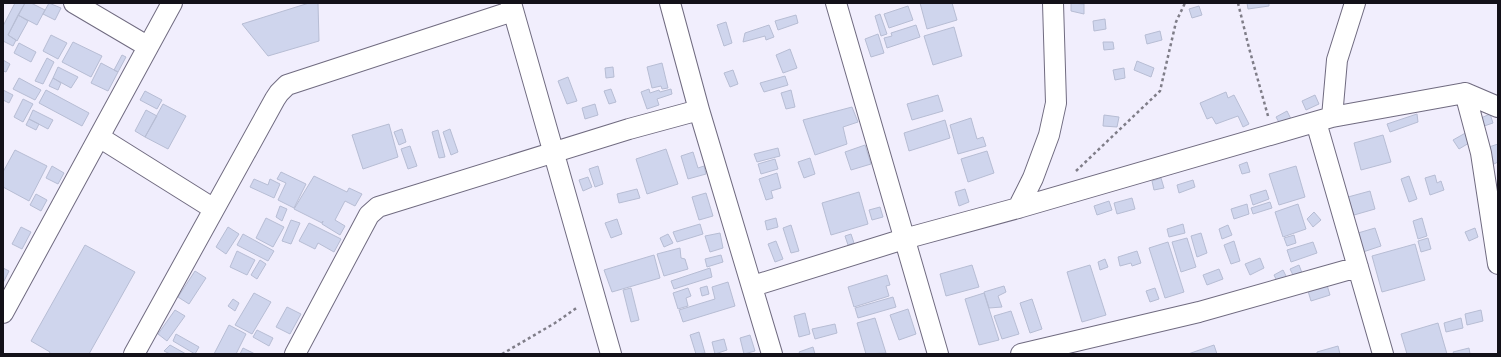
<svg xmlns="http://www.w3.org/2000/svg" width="1501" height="357" font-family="Barlow,sans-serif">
<rect width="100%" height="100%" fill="#f1eefd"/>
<!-- building -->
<path fill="#cfd5ed" stroke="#b7bdd4" d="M15,3H25L8,35L16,40L13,46L3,41V26Z
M25,3H31L45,10L37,25L18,15Z
M49,3L61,8L55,20L43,14Z
M309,3H318L319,41L268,56L242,24Z
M920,3H952L957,20L927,29Z
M1071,3L1084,4V14L1071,11Z
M1247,3H1269V6L1248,9Z
M908,6L913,20L889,28L884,14Z
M1199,6L1202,15L1192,18L1189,9Z
M880,14L887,34L881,36L875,16Z
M18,15L28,21L17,41L8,35Z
M796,15L798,23L778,30L775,21Z
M1105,19L1106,29L1094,31L1093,21Z
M726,22L732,43L724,46L717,25Z
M769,25L774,37L766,40L765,36L743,42L745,33Z
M916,25L920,37L887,48L884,38L892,36L891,33Z
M954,27L962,56L933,65L924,36Z
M1160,31L1162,40L1147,44L1145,35Z
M878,34L884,53L871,57L865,39Z
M51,35L67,43L58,59L43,51Z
M73,42L102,56L91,77L62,62Z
M1103,42H1113L1114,49L1104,50Z
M19,43L36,52L31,62L14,53Z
M790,49L797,68L783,73L776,55Z
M122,55L126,57L118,72L114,70Z
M47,58L54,62L43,84L35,81Z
M3,60L10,64L6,72L3,71Z
M1137,61L1154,68L1151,77L1134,70Z
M101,63L118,72L108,91L91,83Z
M662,63L668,88L662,89L661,86L652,88L647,67Z
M58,67L78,77L71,88L53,78Z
M613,67L614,77L606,78L605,68Z
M1124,68L1125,78L1115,80L1113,70Z
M733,70L738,84L730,87L724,73Z
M785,76L788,85L764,92L760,83Z
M568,77L577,101L567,104L558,81Z
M19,78L41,90L35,100L13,89Z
M53,78L61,83L58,90L49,86Z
M611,89L616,102L609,104L604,91Z
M649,89L650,93L659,90L660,92L671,89L672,94L657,99L659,105L647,109L641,92Z
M3,90L13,95L9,103L3,100Z
M46,90L89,113L82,126L39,103Z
M791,90L795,107L786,109L781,93Z
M145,91L162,100L157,109L140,100Z
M1226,92L1228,98L1234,95L1249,124L1243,127L1238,116L1216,124L1212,117L1207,119L1200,103Z
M938,95L943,111L912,120L907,104Z
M1315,95L1319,104L1306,110L1302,101Z
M23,99L33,104L23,122L14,117Z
M163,104L186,116L168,149L145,137Z
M595,104L598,115L585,119L582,108Z
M852,107L858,122L843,127L847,144L815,155L803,120Z
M33,110L53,120L48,129L29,119Z
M146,110L157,116L145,137L135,131Z
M1287,111L1291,119L1281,126L1276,117Z
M1417,114L1418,122L1390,132L1387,124Z
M1490,114L1493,123L1484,126L1481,118Z
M1104,115L1119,117L1117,127L1103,126Z
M971,118L977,139L983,137L986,146L958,154L950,125Z
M29,119L39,124L36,130L26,125Z
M945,120L950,138L909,151L904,133Z
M389,124L398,157L363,169L352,135Z
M402,129L406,142L399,145L394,132Z
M450,129L458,152L451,155L443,132Z
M438,130L445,157L439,158L432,132Z
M1469,131L1474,140L1459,149L1453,140Z
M1383,135L1391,162L1361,170L1354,143Z
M1498,144V162L1494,164L1489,147Z
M865,145L871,164L851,170L845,152Z
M410,146L417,166L408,169L401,149Z
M778,148L780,156L757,162L754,154Z
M666,149L678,184L647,194L636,159Z
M15,150L47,166L29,201L3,187V172Z
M987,151L994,173L968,182L961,159Z
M693,152L698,168L704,166L706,174L688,179L681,156Z
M810,158L815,174L804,178L798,162Z
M775,159L778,169L761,174L758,164Z
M1247,162L1250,172L1242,174L1239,165Z
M52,166L64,173L58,184L46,178Z
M598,166L603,184L595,187L589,169Z
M1296,166L1305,197L1279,205L1269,174Z
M281,172L306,184L294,208L278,200L286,183L277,179Z
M777,173L781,188L771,191L773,198L766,200L759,179Z
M1435,175L1437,183L1441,181L1444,190L1430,195L1425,178Z
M314,176L347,192L349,188L362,194L355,206L345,201L335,220L345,226L340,235L322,224L323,221L322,223L294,209Z
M1409,176L1417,199L1409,202L1401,179Z
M588,177L592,187L583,191L579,180Z
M1161,178L1164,188L1154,190L1152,181Z
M254,179L268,185L270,179L280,184L274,198L250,187Z
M1193,180L1195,187L1179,193L1177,185Z
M637,189L640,198L619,203L617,194Z
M965,189L969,202L959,206L955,192Z
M1266,190L1269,199L1253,205L1250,195Z
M1370,191L1375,209L1354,215L1348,197Z
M859,192L868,224L831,235L822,203Z
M706,193L713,216L699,220L692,197Z
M36,194L47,200L41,211L30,205Z
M1132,198L1135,209L1117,214L1114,203Z
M1109,201L1112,210L1097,215L1094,206Z
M1270,202L1272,208L1253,214L1251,208Z
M1247,204L1249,214L1234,219L1231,209Z
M1298,204L1306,229L1283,237L1275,212Z
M280,206L287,209L282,221L276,217Z
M880,207L883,217L872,220L869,210Z
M1314,212L1321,220L1313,227L1307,219Z
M266,218L284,227L273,247L256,238Z
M776,218L778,227L767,230L765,221Z
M1422,218L1427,236L1418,239L1413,221Z
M617,219L622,234L611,238L605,223Z
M291,220L300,223L291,244L282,241Z
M309,223L341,239L334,252L318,243L315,249L299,241Z
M700,224L703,234L677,242L673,232Z
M1183,224L1185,233L1169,237L1167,229Z
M791,225L799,251L791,253L783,228Z
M1228,225L1232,235L1222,239L1219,229Z
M21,227L31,232L22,249L12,244Z
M228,227L239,234L226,254L216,247Z
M1375,228L1381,246L1363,252L1358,233Z
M1475,228L1478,237L1469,241L1465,232Z
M720,233L723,248L710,252L705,236Z
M1201,233L1207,253L1197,257L1191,236Z
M243,234L274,251L268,261L237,245Z
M668,234L673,243L664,247L660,238Z
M851,234L854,243L848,245L845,236Z
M1294,235L1296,243L1287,246L1284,238Z
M1187,238L1196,267L1181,272L1172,242Z
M1428,238L1431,249L1421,252L1418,241Z
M776,241L783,259L775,262L768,244Z
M1234,241L1240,261L1231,264L1224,245Z
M1168,242L1184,292L1165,298L1149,248Z
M1313,242L1317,253L1291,262L1287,250Z
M1415,244L1425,280L1382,292L1372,256Z
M85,245L135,272L89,354H49L50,352L31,341Z
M680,248L681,258L685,259L688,269L664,276L657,254Z
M237,251L255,260L247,275L230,267Z
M1137,251L1141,263L1132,266L1131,263L1120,266L1118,257Z
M654,255L660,278L612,292L604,270Z
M721,255L723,262L707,267L705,259Z
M1260,258L1264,268L1250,275L1245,264Z
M1105,259L1108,267L1100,270L1098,262Z
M260,260L266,264L257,279L251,275Z
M972,265L979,287L946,296L940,274Z
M1090,265L1106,315L1082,322L1067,272Z
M1299,265L1302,273L1294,277L1290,269Z
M3,268L9,271L3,283Z
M710,268L712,277L674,289L671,281Z
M1219,269L1223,279L1207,285L1203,275Z
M1283,270L1288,280L1279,285L1274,275Z
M195,271L206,278L189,304L178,297Z
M887,275L890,285L886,286L889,296L854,307L848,287Z
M728,282L735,306L683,322L679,310L715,299L712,287Z
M1327,285L1330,295L1311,301L1308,291Z
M707,286L709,294L702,296L700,288Z
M1004,286L1006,292L998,296L1002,307L989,308L984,292Z
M631,288L639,320L631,322L623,290Z
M688,288L691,296L686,298L688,306L678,309L673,293Z
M1155,288L1159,299L1150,302L1146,291Z
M254,293L271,302L252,334L235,325Z
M984,293L999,340L979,345L965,299Z
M893,297L896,307L858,318L855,308Z
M233,299L239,303L235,311L228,306Z
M1032,299L1042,329L1030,333L1020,303Z
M287,307L301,314L290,334L276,327Z
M908,309L916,334L899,340L890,315Z
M175,310L185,316L167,341L158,334Z
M1481,310L1483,321L1467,325L1465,314Z
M1011,311L1019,334L1002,339L994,316Z
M805,313L810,334L799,337L794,316Z
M875,318L886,353L866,354L857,323Z
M1461,318L1463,328L1446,332L1444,323Z
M1438,323L1447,354H1407L1401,334Z
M835,324L837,333L815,339L812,329Z
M229,325L246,334L236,354H214Z
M257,330L273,338L269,346L253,337Z
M699,332L705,353L696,354L690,335Z
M176,334L199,347L195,354L173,341Z
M750,335L755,351L744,354L740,338Z
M724,339L727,350L715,354L712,342Z
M170,345L186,354H170L164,351Z
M1214,345L1217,354H1188Z
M1338,346L1340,354H1317V352Z
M813,347L815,354H800L799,352Z
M243,348L255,354H240Z
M1469,348L1470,354H1454L1453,352Z"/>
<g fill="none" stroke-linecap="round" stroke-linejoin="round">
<defs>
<path id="street" d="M74,3L147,46
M511,3L611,354
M670,3L699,110L772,354
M836,3L938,354
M1465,93L1481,153L1498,264
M1332,117L1337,60L1355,3
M1316,122L1383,354
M99,137L214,209
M1018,208L1033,178L1049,135L1056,103L1053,3
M753,286L904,239L1018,208L1332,117L1465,93L1498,107
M3,313L172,3
M134,354L275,99L279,93L287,85L513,11
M295,354L369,215L378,207L629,129L699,110
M1021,354L1199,312L1358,267"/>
</defs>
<!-- street casing -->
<use href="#street" stroke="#706b80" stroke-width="22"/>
<!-- path -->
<path stroke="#7f7d88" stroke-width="2.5" stroke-dasharray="3 3" stroke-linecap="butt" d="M1238,3L1249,48L1268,116
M1076,171L1160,91L1176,22L1185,3
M502,354L555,323L578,307"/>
<!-- street -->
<use href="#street" stroke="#fff" stroke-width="20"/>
</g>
<!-- border -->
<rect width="1501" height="357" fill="none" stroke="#131119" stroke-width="8"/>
</svg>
